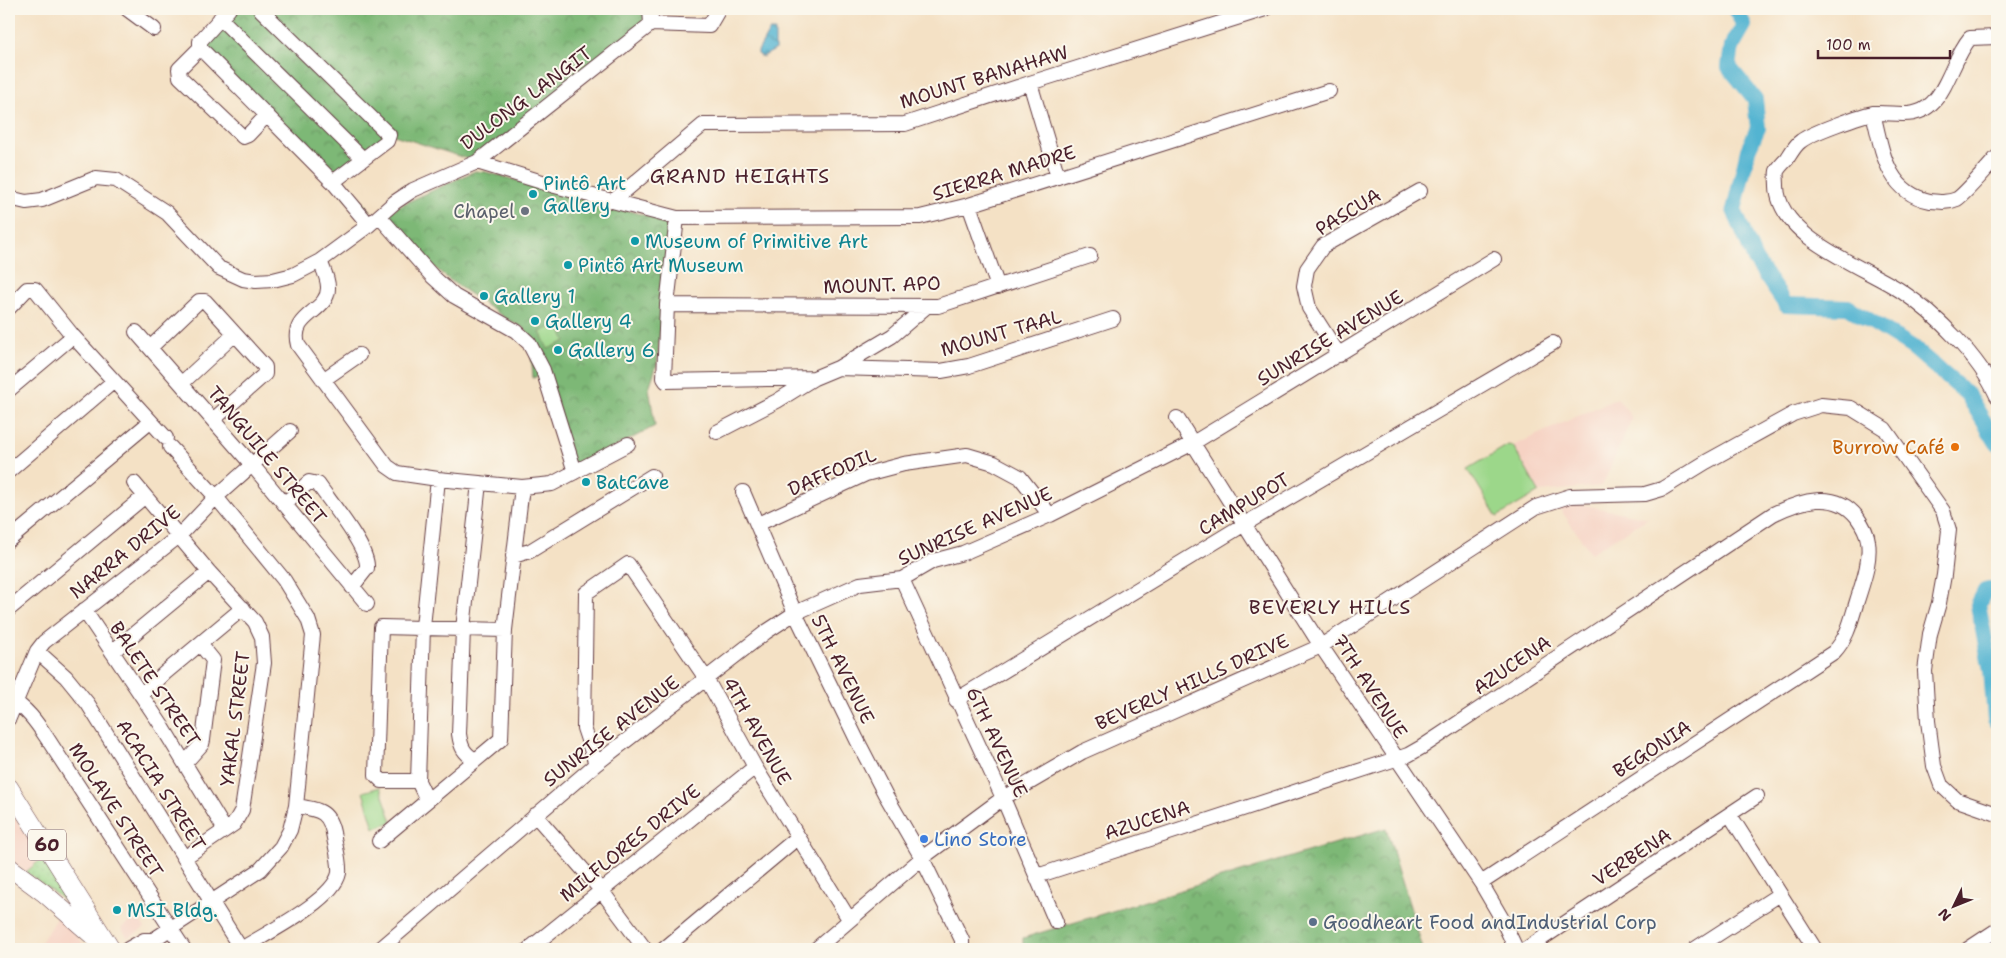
<svg xmlns="http://www.w3.org/2000/svg" width="2006" height="958" font-family="'Shantell Sans',sans-serif">
<defs>
<pattern id="grass-dots" width="8" height="8" patternUnits="userSpaceOnUse" patternTransform="scale(1.25)"><rect width="8" height="8" fill="#9cd78a"/><path d="M2 2h.1M6 6h.1" fill="none" stroke="#88b877" stroke-width="1.8" stroke-linecap="round"/></pattern>
<pattern id="forest-crowns" width="20" height="18" patternUnits="userSpaceOnUse" patternTransform="scale(1.25)"><rect width="20" height="18" fill="#7db876"/><path d="M2 6a3 3 0 1 1 6 0M12 15a3 3 0 1 1 6 0" fill="none" stroke="#689561"/></pattern>
<pattern id="water-waves" width="16" height="10" patternUnits="userSpaceOnUse" patternTransform="scale(1.25)"><rect width="16" height="10" fill="#52b4d1"/><path d="M0 5q4-4 8 0t8 0" fill="none" stroke="#4692aa"/></pattern>
</defs>
<rect width="100%" height="100%" fill="#fbf7ec"/>
<filter id="ink" filterUnits="userSpaceOnUse"><feTurbulence type="fractalNoise" baseFrequency=".02" numOctaves="2"/><feDisplacementMap in="SourceGraphic" scale="10" xChannelSelector="R" yChannelSelector="G"/><feConvolveMatrix kernelMatrix="1 2 1 2 8 2 1 2 1" color-interpolation-filters="sRGB"/></filter>
<filter id="wash" filterUnits="userSpaceOnUse"><feTurbulence type="fractalNoise" baseFrequency=".0096" numOctaves="4" result="noise"/><feDisplacementMap in="SourceGraphic" scale="20" xChannelSelector="R" yChannelSelector="G"/><feGaussianBlur stdDeviation="1.12" result="paint"/><feColorMatrix in="noise" values="0 0 0 0 0 0 0 0 0 0 0 0 0 0 0 0 0 1.4 0 .05"/><feComposite in="paint" operator="in"/></filter>
<g filter="url(#wash)">
<rect width="100%" height="100%" fill="#f4e1c5"/>
<!-- built -->
<path fill="#f6d2c3" d="M1617,398L1632,418L1602,486L1539,492L1513,446Z
M1579,504L1648,518L1591,553L1558,506Z
M9,808L41,859L26,872L9,858Z
M58,915L88,949H37Z
M138,917L145,928L128,938L121,928Z"/>
<!-- grass -->
<path fill="url(#grass-dots)" stroke="#737b5a" d="M44,857L70,900L65,901L26,872Z"/>
<!-- forest -->
<path fill="url(#forest-crowns)" stroke="#646c50" d="M235,9H650L651,24L477,162L388,133L333,182L355,193L371,211L350,202L200,41Z
M475,171L486,172L670,222L657,364L649,388L655,426L574,469L548,372L533,378L530,335L525,329L505,318L451,281L428,262L386,215L399,206Z
M1386,828L1423,949H1023V938Z"/>
<!-- garden -->
<path fill="#9cd78a" stroke="#737b5a" d="M558,324L566,341L548,349L540,332Z
M1508,445L1513,446L1539,492L1497,517L1468,469Z
M380,787L392,822L374,828L363,792Z"/>
<!-- water -->
<path fill="url(#water-waves)" stroke="#4e6a7e" d="M769,31H775V50L762,57L758,54V51Z"/>
<g fill="none" stroke-linecap="round" stroke-linejoin="round">
<!-- river -->
<path stroke="#52b4d1" stroke-width="16" d="M1735,9L1744,25L1732,46L1729,67L1755,99L1758,128L1748,150L1734,210L1755,260L1786,305L1848,307L1912,347L1967,394L1997,443
M1997,588L1985,591L1978,605L1991,670L1995,719L1997,721"/>
</g>
</g>
<g filter="url(#ink)">
<g fill="none" stroke-linecap="round" stroke-linejoin="round">
<defs>
<path id="minor" d="M127,9L154,29
M229,9L200,41V48L333,182L369,225
M260,9L389,135L387,141L333,182
M650,9L651,24
M220,18L363,159
M651,24L709,26L719,9
M1997,37L1970,38C1954,57 1948,88 1932,103C1916,120 1895,112 1875,113C1863,114 1811,133 1801,141C1795,145 1791,153 1787,159C1784,162 1779,167 1777,171C1776,175 1777,181 1777,186C1778,238 1863,266 1901,291C1937,315 1979,357 1997,396
M200,48L179,69L180,77L243,137L248,135L267,115
M1030,83L1058,177
M1873,113C1882,149 1886,192 1930,201C1940,202 1948,203 1957,199C1965,194 1989,166 1997,157
M477,162L555,186L677,218L920,217L969,205L1329,91
M9,198L26,202L42,200L96,178L116,180L167,213L219,268L243,279L256,281L273,280L293,275L320,261L369,225L395,202L413,190L477,162L651,24
M613,201L703,125L905,124L1030,83L1265,9
M969,205L998,287
M379,216L432,276L454,296L516,331L529,343L543,370L575,472
M677,218L667,305L664,378L666,381L814,378L838,368L892,336L927,306
M320,261C323,269 328,278 328,287C329,313 289,313 298,345L387,466L397,473L438,479L522,487L552,484L628,444
M667,305L938,306L1090,256
M9,308L27,289H35L73,336L166,438
M136,332L253,466L367,604
M151,347L199,301H205L265,367V374L213,420
M1339,355L1309,308L1304,286L1307,269L1323,246L1420,191
M838,368L941,371L969,366L1113,319
M323,380L359,355
M182,383L235,334
M9,390L73,336
M1177,418L1321,646L1481,883L1502,919L1516,949
M717,432L777,401L814,378
M9,471L114,381
M134,483L209,572L255,622L262,637L264,663L242,810L234,824L184,858
M743,492L795,613L857,740L885,794L922,858L962,940V949
M284,504L309,482L318,484C330,502 369,548 367,568L352,587
M758,524L866,474L904,464L967,455L994,463L1020,477L1050,515
M9,540L150,422
M513,556L530,551L652,476
M902,579L1003,798L1056,922
M9,609L145,496
M84,610L162,726L225,830
M37,651L66,677L88,704L241,949
M112,652L209,572
M141,695L166,672L243,608
M10,699C26,707 37,723 47,738L184,949
M956,700L1243,525L1553,343
M9,718L37,651L44,642L179,536L216,497L290,431
M475,760C464,753 461,748 459,734L463,629L479,483
M185,763L202,744L203,740L213,660L200,644
M596,764L584,728L586,593L628,564L707,680L755,767L849,919
M418,781H382L376,775L381,627L505,630
M427,800L418,781L423,627L438,479
M535,815L601,890L645,949
M1730,815L1815,949
M379,841L501,739L505,630L522,487
M1037,876L1408,755L1422,747L1773,514C1800,501 1835,489 1857,517C1862,524 1867,532 1868,541C1871,561 1863,582 1857,601C1851,620 1848,637 1834,652L1481,883
M153,940L260,870L281,847L290,830L296,806L313,635L308,619L284,580L216,497L170,447
M128,949L144,940H153
M241,949C265,934 334,900 339,873C340,862 336,849 334,838C330,811 321,810 296,806
M380,949L596,764L766,632L795,613L860,584L902,579L933,561L963,553L1050,515L1193,443L1494,259
M529,949L755,767
M664,949L797,838
M816,949L922,858L1003,798L1082,752L1321,646L1536,507L1570,496L1645,494L1662,489L1706,462L1793,414L1821,405L1851,408L1885,429L1943,511L1949,530L1944,575L1939,603L1930,634L1925,671L1928,721L1934,766L1941,785L1957,800L1997,814
M1526,949L1757,796
M1695,949L1780,894
M1968,949L1997,930"/>
<path id="major" d="M9,787L111,949
M9,867L44,893L101,943"/>
</defs>
<!-- minor casing -->
<use href="#minor" stroke="#643c42" stroke-width="16"/>
<!-- major casing -->
<use href="#major" stroke="#643c42" stroke-width="19"/>
<!-- minor -->
<use href="#minor" stroke="#fff" stroke-width="14"/>
<!-- major -->
<use href="#major" stroke="#fff" stroke-width="18"/>
</g>
</g>
<!-- markers -->
<g fill="#0f9aa8" stroke="#fbf7ec" stroke-width="2">
<circle cx="533" cy="194" r="5"/>
<circle cx="635" cy="241" r="5"/>
<circle cx="568" cy="265" r="5"/>
<circle cx="484" cy="296" r="5"/>
<circle cx="535" cy="321" r="5"/>
<circle cx="558" cy="350" r="5"/>
<circle cx="586" cy="482" r="5"/>
<circle cx="117" cy="910" r="5"/>
</g>
<circle fill="#6b7280" stroke="#fbf7ec" stroke-width="2" cx="525" cy="211" r="5"/>
<circle fill="#e8710a" stroke="#fbf7ec" stroke-width="2" cx="1955" cy="447" r="5"/>
<circle fill="#3f7fe0" stroke="#fbf7ec" stroke-width="2" cx="924" cy="839" r="5"/>
<circle fill="#5c6f8a" stroke="#fbf7ec" stroke-width="2" cx="1313" cy="922" r="5"/>
<g text-anchor="middle" dominant-baseline="central" stroke-width="4" stroke-linejoin="round" paint-order="stroke">
<!-- shield labels -->
<rect fill="#fbf7ec" stroke="#7f6065" stroke-width="1" x="28" y="829.5" width="38" height="31" rx="4"/>
<g font-size="18" font-weight="bold" fill="#4a1f2b">
<text x="47" y="845">60</text>
</g>
<!-- street labels -->
<g font-size="19" fill="#4a1f2b" stroke="#fbf7ec">
<text transform="translate(984 77) rotate(-17)">MOUNT BANAHAW</text>
<text transform="translate(526 98) rotate(-37)">DULONG LANGIT</text>
<text transform="translate(1004 173) rotate(-17)">SIERRA MADRE</text>
<text transform="translate(1348 212) rotate(-31)">PASCUA</text>
<text transform="translate(882 285) rotate(-2)">MOUNT. APO</text>
<text transform="translate(1001 333) rotate(-16)">MOUNT TAAL</text>
<text transform="translate(1330 338) rotate(-31)">SUNRISE AVENUE</text>
<text transform="translate(267 455) rotate(50)">TANGUILE STREET</text>
<text transform="translate(832 472) rotate(-23)">DAFFODIL</text>
<text transform="translate(1244 504) rotate(-31)">CAMPUPOT</text>
<text transform="translate(975 526) rotate(-24)">SUNRISE AVENUE</text>
<text transform="translate(125 552) rotate(-39)">NARRA DRIVE</text>
<text transform="translate(1512 665) rotate(-34)">AZUCENA</text>
<text transform="translate(843 669) rotate(64)">5TH AVENUE</text>
<text transform="translate(1192 682) rotate(-24)">BEVERLY HILLS DRIVE</text>
<text transform="translate(155 684) rotate(56)">BALETE STREET</text>
<text transform="translate(1370 686) rotate(57)">7TH AVENUE</text>
<text transform="translate(235 719) rotate(-83)">YAKAL STREET</text>
<text transform="translate(611 731) rotate(-38)">SUNRISE AVENUE</text>
<text transform="translate(757 731) rotate(61)">4TH AVENUE</text>
<text transform="translate(997 742) rotate(65)">6TH AVENUE</text>
<text transform="translate(1652 749) rotate(-33)">BEGONIA</text>
<text transform="translate(161 785) rotate(58)">ACACIA STREET</text>
<text transform="translate(116 810) rotate(57)">MOLAVE STREET</text>
<text transform="translate(1147 820) rotate(-18)">AZUCENA</text>
<text transform="translate(630 843) rotate(-39)">MILFLORES DRIVE</text>
<text transform="translate(1632 857) rotate(-33)">VERBENA</text>
</g>
<!-- culture labels -->
<g font-size="19" fill="#0d838f" stroke="#fbf7ec" text-anchor="start">
<text x="543" y="183">Pintô Art<tspan x="543" dy="22">Gallery</tspan></text>
<text x="645" y="241">Museum of Primitive Art</text>
<text x="578" y="265">Pintô Art Museum</text>
<text x="494" y="296">Gallery 1</text>
<text x="545" y="321">Gallery 4</text>
<text x="568" y="350">Gallery 6</text>
<text x="596" y="482">BatCave</text>
<text x="127" y="910">MSI Bldg.</text>
</g>
<!-- worship labels -->
<g font-size="19" fill="#5b616d" stroke="#fbf7ec" text-anchor="end">
<text x="515" y="211">Chapel</text>
</g>
<!-- food labels -->
<g font-size="19" fill="#c56008" stroke="#fbf7ec" text-anchor="end">
<text x="1945" y="447">Burrow Café</text>
</g>
<!-- shop labels -->
<g font-size="19" fill="#366cbe" stroke="#fbf7ec" text-anchor="start">
<text x="934" y="839">Lino Store</text>
</g>
<!-- service labels -->
<g font-size="19" fill="#4e5e75" stroke="#fbf7ec" text-anchor="start">
<text x="1323" y="922">Goodheart Food andIndustrial Corp</text>
</g>
<!-- neighbourhood labels -->
<g font-size="20" letter-spacing="1" fill="#4a1f2b" stroke="#fbf7ec">
<text x="740" y="176">GRAND HEIGHTS</text>
<text x="1330" y="607">BEVERLY HILLS</text>
</g>
</g>
<!-- margin -->
<rect width="2006" height="958" fill="none" stroke="#fbf7ec" stroke-width="30"/>
<!-- north arrow -->
<g transform="translate(1954 906) rotate(227)" stroke="#fbf7ec" stroke-width="4" paint-order="stroke">
<path d="M0-4L9 19L0 12L-9 19Z" fill="#4a1f2b"/>
<text y="-8" font-size="14" font-weight="bold" text-anchor="middle" fill="#4a1f2b">N</text>
</g>
<!-- scale -->
<path d="M1818 50v8h132v-8" fill="none" stroke="#4a1f2b" stroke-width="2.5"/>
<text x="1826" y="50" font-size="15" fill="#4a1f2b" stroke="#fbf7ec" stroke-width="4" paint-order="stroke">100 m</text>
</svg>
